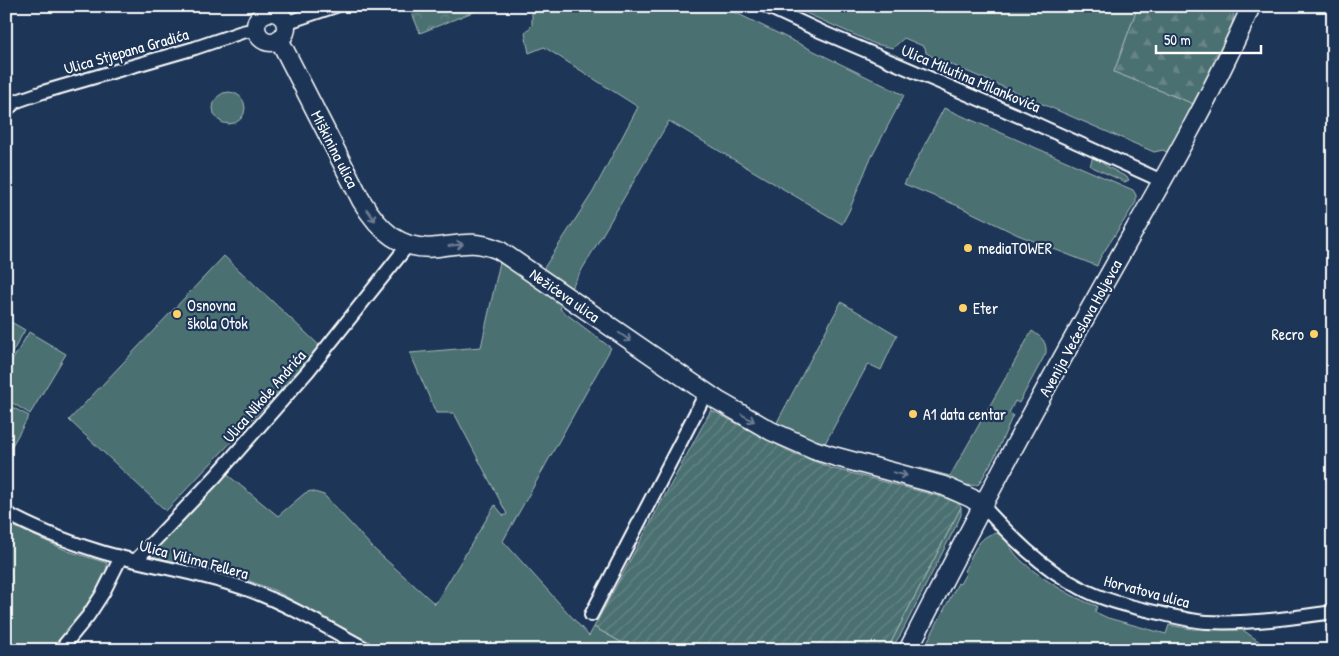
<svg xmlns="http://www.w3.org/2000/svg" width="1339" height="656" font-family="'Patrick Hand',sans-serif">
<defs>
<pattern id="forest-firs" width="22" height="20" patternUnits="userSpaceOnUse" patternTransform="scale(1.25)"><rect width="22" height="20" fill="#4c7071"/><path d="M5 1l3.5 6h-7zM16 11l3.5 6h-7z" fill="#678586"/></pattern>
<pattern id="park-crowns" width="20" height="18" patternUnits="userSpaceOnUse" patternTransform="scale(1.25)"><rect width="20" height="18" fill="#4c7071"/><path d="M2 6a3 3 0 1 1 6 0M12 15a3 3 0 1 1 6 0" fill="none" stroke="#678586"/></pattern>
<pattern id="garden-furrows" width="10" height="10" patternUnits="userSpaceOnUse" patternTransform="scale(1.25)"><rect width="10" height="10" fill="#4c7071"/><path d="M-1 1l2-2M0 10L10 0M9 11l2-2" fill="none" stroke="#678586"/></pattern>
</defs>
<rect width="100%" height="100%" fill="#1d3557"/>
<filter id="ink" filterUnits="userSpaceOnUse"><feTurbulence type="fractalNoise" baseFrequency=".02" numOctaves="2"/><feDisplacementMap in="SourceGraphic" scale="10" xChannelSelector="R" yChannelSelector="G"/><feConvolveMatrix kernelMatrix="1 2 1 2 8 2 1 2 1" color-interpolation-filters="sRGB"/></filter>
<g filter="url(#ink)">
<!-- grass -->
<path fill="#4c7071" stroke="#a6b8b8" d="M532,6H722L904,95L869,162L849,211L842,224L669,121L570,290L542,271L593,192L638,107L544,47L529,53L525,33L532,25Z
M790,6H1138L1114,72L1194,104L1168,153L1163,150L1154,152L931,56L926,53L925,47L904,38L893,48L875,44Z
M213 108a16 16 0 1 1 32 0a16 16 0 1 1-32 0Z
M944,108L1133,190L1136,195V202L1100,258L1097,266L1018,235L956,205L904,184Z
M1093,156L1108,167L1128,178L1129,180L1125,182L1090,166Z
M224,256L321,347L166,511L69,420Z
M500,262L562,304L560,309L611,348L503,541L589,636L594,627L635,650H380L276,591L239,577L148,555L224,472L278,516L305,493L311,491L324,495L374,549L435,604L495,505L504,516L507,514L454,413H436L410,353L481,347Z
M841,302L897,335L881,370L868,364L823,447L775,426Z
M6,319L25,330L6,363Z
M1032,331C1041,337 1047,341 1046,353L1019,403L1015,401L1009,413L1013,415L995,456L979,484C968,490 931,475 919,471L920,468L950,476Z
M29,332L66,354L30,414L6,399V371Z
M6,404L29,416L6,456Z
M961,507V515L958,522L900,636L890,650H887Z
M6,523L68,551L107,563V571L77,625L60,650H6Z
M997,533C1007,539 1010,548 1017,556C1033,574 1074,599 1097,606L1095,612L1108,618L1166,634L1169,625L1193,629L1243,630L1271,650H923L958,583L960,584L966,573L964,571C972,557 978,534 997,533Z"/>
<!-- forest -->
<path fill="url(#forest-firs)" stroke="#a6b8b8" d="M1138,6H1235L1232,26L1227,39L1194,104L1114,72Z"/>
<!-- park -->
<path fill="url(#park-crowns)" stroke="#a6b8b8" d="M409,6H488L420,33Z"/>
<!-- garden -->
<path fill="url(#garden-furrows)" stroke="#a6b8b8" d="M711,410L791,452L831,468L942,497L958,503L961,507L887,650H635L594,627Z"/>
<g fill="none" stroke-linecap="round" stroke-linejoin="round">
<defs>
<path id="street" d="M766,6L822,32L1023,118L1162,181
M285,23L336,6
M6,110L17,101L43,92L195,48L242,32L257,29
M983,506C1010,536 1042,568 1079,587C1102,600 1129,606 1155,612C1172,616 1190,621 1207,622C1249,624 1291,618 1333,612
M6,513C35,529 66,541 98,551C147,566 200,572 249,590C290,605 329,629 368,650
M136,560L215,477L308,371L408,245
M591,615L706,393
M60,650L88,616L103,593L121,557"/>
<path id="secondary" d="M256 27a15 15 0 1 1 30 0a15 15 0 1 1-30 0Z
M279,39L361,200C379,230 401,252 438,247C463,244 475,240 499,250L717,400L771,431L814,450L833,456L944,486L971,498L983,506
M908,650C968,532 1030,415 1095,300C1149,203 1207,108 1251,6"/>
</defs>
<!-- street casing -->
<use href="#street" stroke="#fff" stroke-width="16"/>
<!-- secondary casing -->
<use href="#secondary" stroke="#fff" stroke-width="21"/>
<!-- street -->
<use href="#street" stroke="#1d3557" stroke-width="12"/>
<!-- secondary -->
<use href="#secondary" stroke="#1d3557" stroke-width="18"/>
</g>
<!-- one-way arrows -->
<defs><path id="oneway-shaft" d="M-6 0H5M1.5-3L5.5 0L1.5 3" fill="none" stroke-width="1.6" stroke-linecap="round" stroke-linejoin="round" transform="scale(1.25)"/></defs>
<g stroke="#6c7c92">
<use href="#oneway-shaft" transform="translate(371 215) rotate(54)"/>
<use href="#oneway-shaft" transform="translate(456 245) rotate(-7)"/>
<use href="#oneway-shaft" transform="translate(625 337) rotate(35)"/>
<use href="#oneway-shaft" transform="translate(748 418) rotate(29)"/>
<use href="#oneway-shaft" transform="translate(900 474) rotate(14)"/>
</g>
</g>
<!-- markers -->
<g fill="#ffd166" stroke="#1d3557" stroke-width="2">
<circle cx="968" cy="248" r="5"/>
<circle cx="963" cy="308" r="5"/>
<circle cx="177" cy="314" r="5"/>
<circle cx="1314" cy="334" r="5"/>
<circle cx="913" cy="414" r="5"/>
</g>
<g text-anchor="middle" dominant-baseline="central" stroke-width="4.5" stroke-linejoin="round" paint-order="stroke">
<!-- street labels -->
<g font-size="16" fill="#fff" stroke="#1d3557">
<text transform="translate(126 51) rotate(-16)">Ulica Stjepana Gradića</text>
<text transform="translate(971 78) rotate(23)">Ulica Milutina Milankovića</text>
<text transform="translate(335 149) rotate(63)">Miškinina ulica</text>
<text transform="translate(565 295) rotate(35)">Nežićeva ulica</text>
<text transform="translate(1080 328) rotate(-61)">Avenija Većeslava Holjevca</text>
<text transform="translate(264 396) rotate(-49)">Ulica Nikole Andrića</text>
<text transform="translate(194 559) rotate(15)">Ulica Vilima Fellera</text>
<text transform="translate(1147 591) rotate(15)">Horvatova ulica</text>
</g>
<!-- poi labels -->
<g font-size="16" fill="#fff" stroke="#1d3557" text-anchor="start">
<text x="978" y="248">mediaTOWER</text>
<text x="187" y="305">Osnovna<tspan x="187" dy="18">škola Otok</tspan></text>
<text x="973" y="308">Eter</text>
<text x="1304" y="334" text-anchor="end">Recro</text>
<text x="923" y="414">A1 data centar</text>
</g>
</g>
<!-- margin -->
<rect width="1339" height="656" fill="none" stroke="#1d3557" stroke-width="25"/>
<rect x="12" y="12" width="1314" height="631" fill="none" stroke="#fff" stroke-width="2" filter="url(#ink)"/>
<!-- scale -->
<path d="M1156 45v8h105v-8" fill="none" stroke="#ffffff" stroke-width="2.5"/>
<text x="1164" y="45" font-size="15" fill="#ffffff" stroke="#1d3557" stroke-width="4" paint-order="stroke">50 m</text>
</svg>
